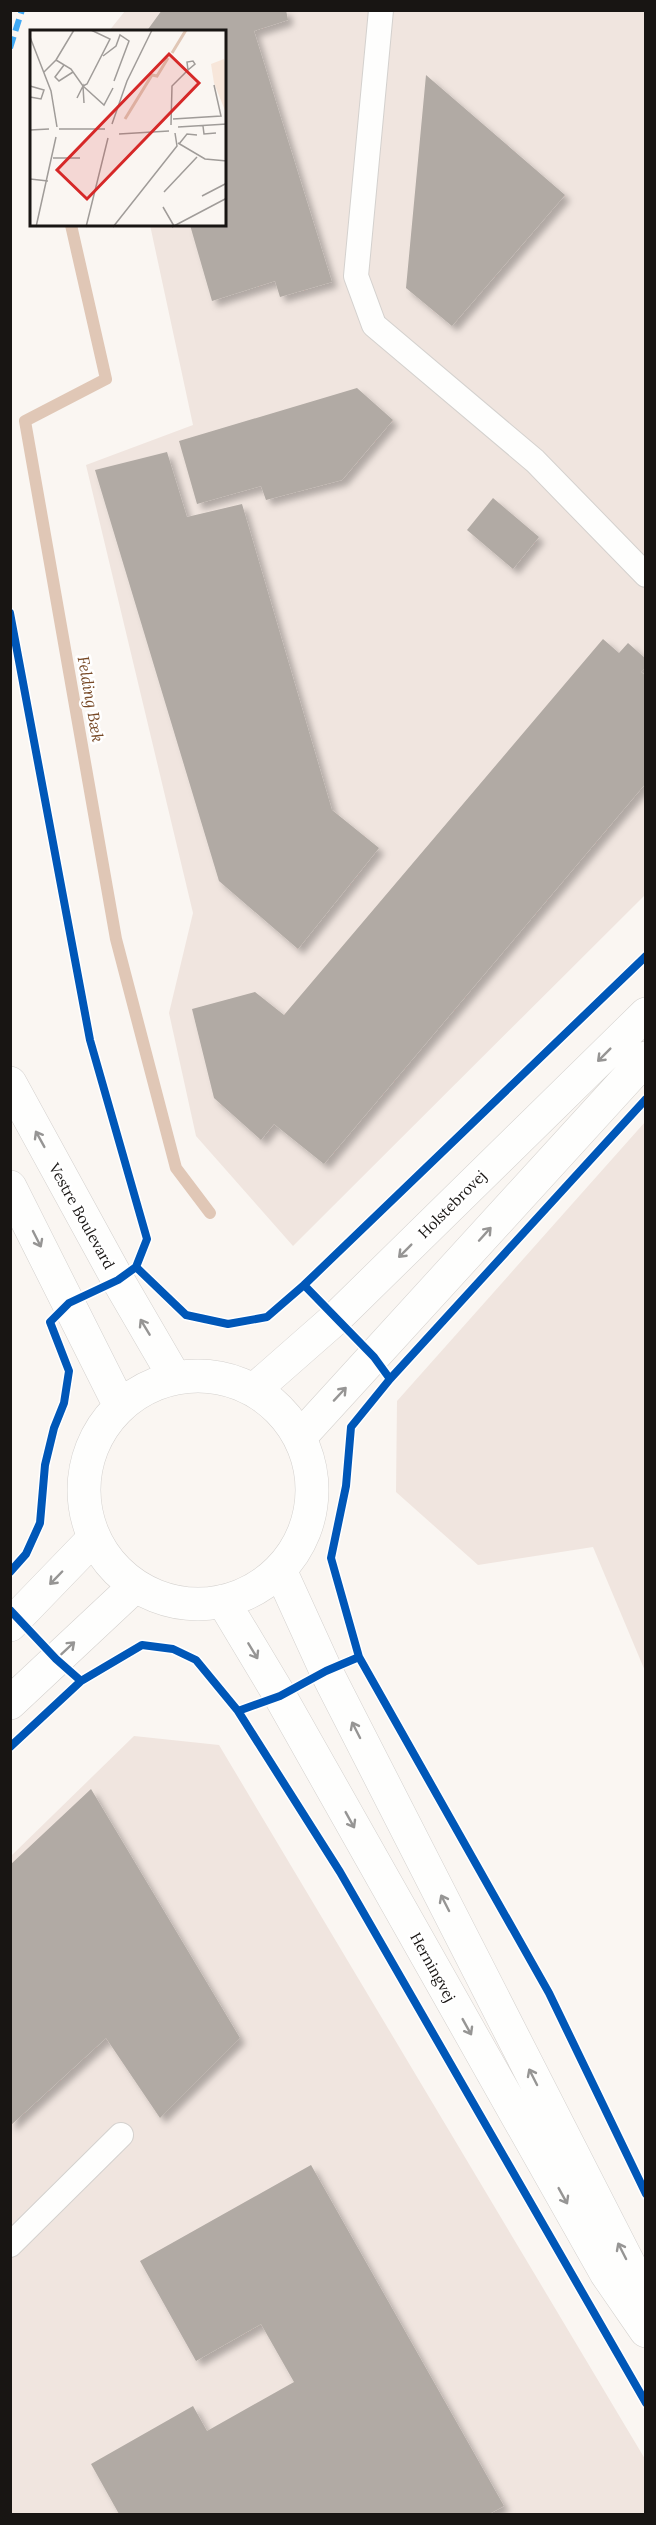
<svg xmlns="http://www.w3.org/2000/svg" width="656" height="2525" font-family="Lora,serif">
<defs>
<filter id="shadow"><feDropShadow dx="5.5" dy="5.5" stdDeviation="3" flood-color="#0004"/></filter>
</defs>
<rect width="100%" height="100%" fill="#faf6f2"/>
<!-- built -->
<path fill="#f0e5df" d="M125,11H645V895L293,1246L196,1136L169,1013L193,913L86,465L193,425L150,225H225V32L109,31Z
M645,1122V1671L593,1547L478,1565L396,1492L397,1401Z
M134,1736L219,1745L645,2459V2514H11V1856Z"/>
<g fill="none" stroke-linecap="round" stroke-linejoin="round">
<!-- stream -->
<path stroke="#e0c7b6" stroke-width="12" d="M71,225L106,379L25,421L116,939L176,1168L210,1213"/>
</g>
<!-- building -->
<path fill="#b1aaa4" filter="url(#shadow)" d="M162,10H286L288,20L254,31L332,282L280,297L275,281L212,301L190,225H225V32H146Z
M426,75L565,195L452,326L406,288Z
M357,388L393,420L342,480L266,500L261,486L197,504L179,441Z
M167,452L187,517L242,504L332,810L379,848L298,949L219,881L95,470Z
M493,498L539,537L513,569L467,530Z
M603,639L619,653L628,643L646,659V667L641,672L646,676V783L324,1164L274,1124L261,1140L214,1098L192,1009L255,992L284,1015Z
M91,1789L240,2038L160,2118L106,2038L10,2126V1865Z
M311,2165L504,2506L489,2514H119L91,2464L193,2406L207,2431L294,2382L261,2324L196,2361L140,2261Z"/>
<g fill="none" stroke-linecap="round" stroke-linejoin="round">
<defs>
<path id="service" d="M381,10L356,276L374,325L535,461L646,575
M10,2245L121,2135"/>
<path id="tertiary" d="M254,1390L336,1318L646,1014
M300,1437L646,1058"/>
<path id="secondary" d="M10,1625L94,1538
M10,1703L135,1586"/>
<path id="primary" d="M10,1083L118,1280L175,1378
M10,1187L120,1406
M84 1490a114 114 0 1 1 228 0a114 114 0 1 1-228 0Z
M280,1570L326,1671L629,2264L646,2304
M223,1601L280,1696L606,2273L646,2331"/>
</defs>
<!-- service casing -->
<use href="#service" stroke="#d4d1ce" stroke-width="26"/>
<!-- tertiary casing -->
<use href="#tertiary" stroke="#d4d1ce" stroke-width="34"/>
<!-- secondary casing -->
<use href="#secondary" stroke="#d4d1ce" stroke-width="34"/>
<!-- primary casing -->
<use href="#primary" stroke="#d4d1ce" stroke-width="34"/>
<!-- service -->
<use href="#service" stroke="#fefefd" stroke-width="24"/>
<!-- tertiary -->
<use href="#tertiary" stroke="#fefefd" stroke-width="33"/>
<!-- secondary -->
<use href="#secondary" stroke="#fefefd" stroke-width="33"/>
<!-- primary -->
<use href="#primary" stroke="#fefefd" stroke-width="33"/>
<!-- quiet -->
<path stroke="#3fa9f5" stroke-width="6" stroke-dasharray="12 6" stroke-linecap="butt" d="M10,48L22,10"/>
<defs>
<path id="cycleway" d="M10,613L90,1040L147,1239L136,1267
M304,1285L646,956
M390,1379L646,1099
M10,1572L26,1554L40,1523L45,1465L54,1428L64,1403L69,1371L50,1322L69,1303L118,1280L136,1267L186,1315L228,1324L267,1317L304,1285L374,1357L390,1379L351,1427L346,1486L331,1558L359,1657L326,1671L280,1696L238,1711L196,1660L173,1649L142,1645L81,1681L56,1659L10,1610
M359,1657L549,1993L646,2194
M238,1711L340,1872L646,2403
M10,1747L81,1681"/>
</defs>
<!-- cycleway casing -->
<use href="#cycleway" stroke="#fff" stroke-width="11"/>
<!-- cycleway -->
<use href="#cycleway" stroke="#0057b8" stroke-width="8"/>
</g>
<!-- one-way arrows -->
<defs><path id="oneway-shaft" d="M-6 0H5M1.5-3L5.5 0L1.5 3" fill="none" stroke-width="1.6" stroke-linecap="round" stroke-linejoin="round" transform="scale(1.5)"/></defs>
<g stroke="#969594">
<use href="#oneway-shaft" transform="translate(604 1055) rotate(135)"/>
<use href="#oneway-shaft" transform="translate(40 1139) rotate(-119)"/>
<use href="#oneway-shaft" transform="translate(485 1234) rotate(-48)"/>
<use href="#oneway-shaft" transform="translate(37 1239) rotate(63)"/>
<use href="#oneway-shaft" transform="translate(405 1251) rotate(135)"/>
<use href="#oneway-shaft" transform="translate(145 1327) rotate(-121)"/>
<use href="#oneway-shaft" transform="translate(340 1394) rotate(-47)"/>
<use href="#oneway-shaft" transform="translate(56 1578) rotate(134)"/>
<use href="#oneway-shaft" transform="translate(68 1648) rotate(-43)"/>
<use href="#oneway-shaft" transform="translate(253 1651) rotate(59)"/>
<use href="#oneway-shaft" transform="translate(356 1730) rotate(-117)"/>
<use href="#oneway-shaft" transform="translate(350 1820) rotate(61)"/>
<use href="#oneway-shaft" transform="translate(445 1903) rotate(-117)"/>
<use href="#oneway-shaft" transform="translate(467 2027) rotate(61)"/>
<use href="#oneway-shaft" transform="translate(533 2077) rotate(-117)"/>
<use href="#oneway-shaft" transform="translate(563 2196) rotate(61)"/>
<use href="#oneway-shaft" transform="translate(622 2251) rotate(-117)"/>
</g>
<g text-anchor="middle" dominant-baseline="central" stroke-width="5" stroke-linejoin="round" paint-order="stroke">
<!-- street labels -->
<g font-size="15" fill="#181513" stroke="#fff">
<text transform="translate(452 1204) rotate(-45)">Holstebrovej</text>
<text transform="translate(82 1216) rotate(61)">Vestre Boulevard</text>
<text transform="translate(433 1967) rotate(61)">Herningvej</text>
</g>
<!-- water labels -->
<g font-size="16" font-style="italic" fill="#774926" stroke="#fff">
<text transform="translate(91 699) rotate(80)">Felding Bæk</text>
</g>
</g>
<!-- overview -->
<g transform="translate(30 30)">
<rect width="196" height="196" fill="#faf6f2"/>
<path d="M194,29L197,39L196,83L184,53L181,34Z" fill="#f7e6da"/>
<path fill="none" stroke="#e0c7b6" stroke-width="3" d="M142,23L156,0M95,89L122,45L127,46L138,28"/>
<path fill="none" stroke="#a09c99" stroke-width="1.5" d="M0,7L21,61L27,97M73,26L86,16L90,5L99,11L84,51M26,30L41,39L53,56L57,54L80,9L61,0M34,35L25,47L29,51L43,42M14,42L26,30L44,0M0,56L14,60L11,69L0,67M53,56L74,75L83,58M47,68L53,56L54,73M143,89L191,86L184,55M82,94L97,51L122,0M141,95L142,56L158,40L157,32L163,31L165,34L158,40M173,96L174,104L186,103M148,97L197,94M29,99H75M0,100L19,99M89,104L139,101M148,113L175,129L197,131M149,114L157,104L167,105M23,128H50M0,149L18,151M134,162L167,127M172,166L197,153M133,177L144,196M6,197L26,107M56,197L78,108M83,197L147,116L145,103M142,197L197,168"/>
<path fill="#d62828" fill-opacity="0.15" stroke="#d62828" stroke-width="3" d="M139,24L169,53L57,169L27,140Z"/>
<rect width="196" height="196" fill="none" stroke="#181513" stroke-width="3"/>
</g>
<!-- border -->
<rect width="656" height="2525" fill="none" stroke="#181513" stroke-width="24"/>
</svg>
